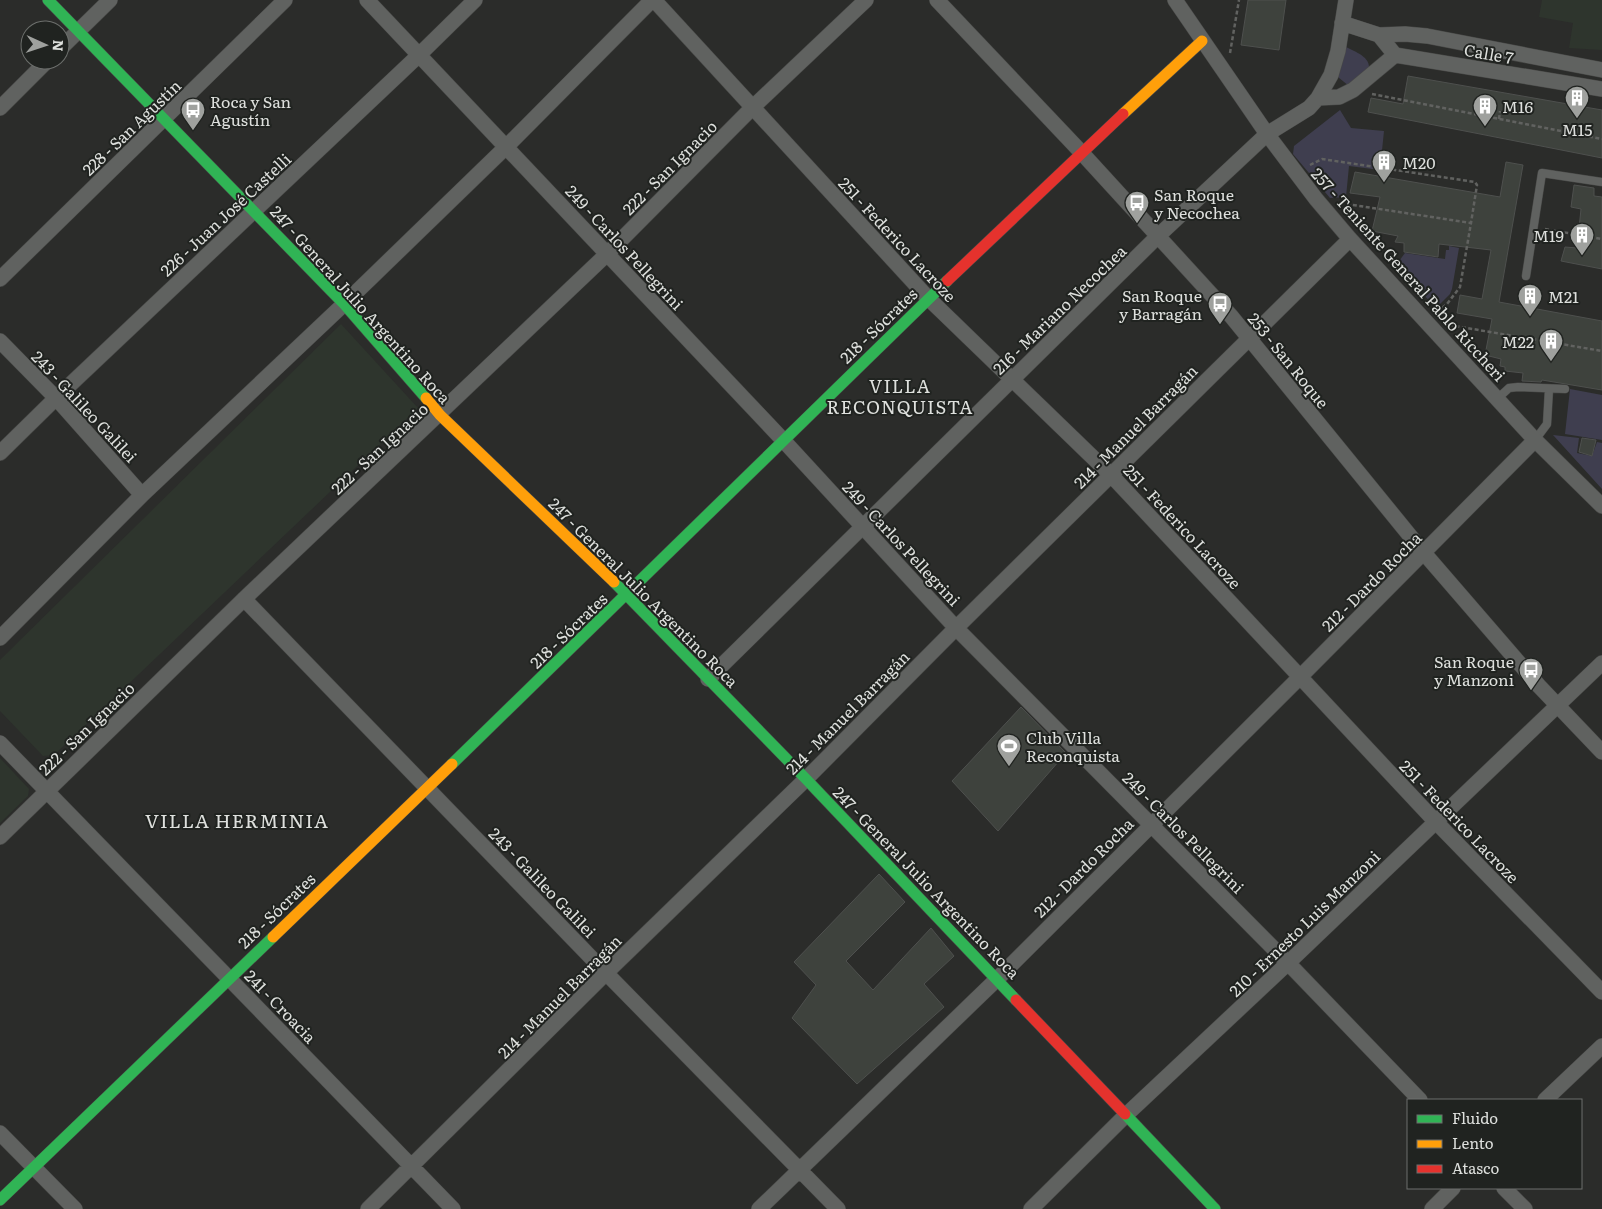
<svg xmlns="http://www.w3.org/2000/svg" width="1602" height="1209" font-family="Literata,serif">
<rect width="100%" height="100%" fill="#2b2c2a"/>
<!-- built -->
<path fill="#2e352d" d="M1542,0H1602V50L1569,48L1573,23L1539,17Z
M341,324L418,408L54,755L43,756L0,711V660Z
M0,758L29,789L28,796L0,823Z"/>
<!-- green -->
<path fill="#3f3e4f" d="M1344,46C1353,51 1370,56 1369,68L1349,86L1333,73Z
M1340,110L1351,128L1384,131L1380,170L1349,166L1346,197L1330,198L1293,154L1294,146Z
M1449,246L1459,248L1452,289L1450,294L1436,308L1396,265L1405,253L1445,259L1446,250H1449Z
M1570,389L1602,395V440L1565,434Z
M1553,435L1579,438L1577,453L1592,456L1597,442L1602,443V489Z"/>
<!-- building -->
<path fill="#3e423d" stroke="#4e504e" d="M1248,0H1286L1279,50L1241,45Z
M1408,76L1602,110V158L1368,112L1371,98L1403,104Z
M1506,162L1523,165L1499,302L1602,321V390L1542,380L1541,382L1522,381L1523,373L1505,371V367L1500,366L1501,359L1485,355L1492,319L1457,313L1460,295L1482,299L1491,250L1439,244L1438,257L1404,252V243L1395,242L1398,236L1372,231L1380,197L1350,193L1355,172L1500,197Z
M1574,185L1594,188V196L1602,197V269L1561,261L1565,247L1577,248L1581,209L1571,207Z
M1582,438L1596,440L1592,456L1579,452Z
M1021,707L1066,753L998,831L952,781Z
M879,874L905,902L846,961L873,990L931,928L954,956L924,984L944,1007L857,1084L792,1018L816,985L794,962Z"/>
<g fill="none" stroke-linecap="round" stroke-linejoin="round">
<defs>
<path id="lane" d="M1526,276L1542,173L1602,182
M1497,399L1509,388L1518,387L1565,389
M1535,440L1547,424L1549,389"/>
<path id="street" d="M367,0L783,440L956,628L1288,963L1420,1100
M654,0L929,299L1111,475L1435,821L1602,992
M937,0L1081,152L1231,316L1424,553L1539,686L1602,752
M1175,0L1267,134L1316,199L1350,239L1535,440L1602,506
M1342,23L1379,35L1395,55L1602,89
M1379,35L1405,34L1427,36L1602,70
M60,49L110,0
M1318,98L1339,97L1353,90L1395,55
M0,108L48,60
M0,279L285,0
M0,341L56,398L142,495
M0,453L56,398L419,55L475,0
M244,599L606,973L838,1209
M0,638L142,495L344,304L506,147L652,0
M708,679L1158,236L1267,134L1309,108L1318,98L1331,75L1338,51L1346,0
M0,743L453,1209
M0,837L244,599L607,254L752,108L866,0
M1545,1100L1602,1046
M0,1133L75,1209
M1504,1188L1525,1209
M368,1209L606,973L806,779L956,628L1350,239
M759,1209L997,979L1300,677L1535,440
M1031,1209L1126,1115L1288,963L1602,663
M1432,1209L1453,1188"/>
<path id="fast" d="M48,0L344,304L426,398
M614,582L806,779L1016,1000
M452,764L947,281
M1125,1114L1215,1209
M0,1200L273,937"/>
<path id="slow" d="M1123,114L1202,41
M426,398L440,415L614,582
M273,937L452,764"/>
<path id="jam" d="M947,281L1123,114
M1016,1000L1125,1114"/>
</defs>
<!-- lane casing -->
<use href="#lane" stroke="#484947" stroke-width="9"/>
<!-- street casing -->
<use href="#street" stroke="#484947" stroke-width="16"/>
<!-- fast casing -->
<use href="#fast" stroke="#484947" stroke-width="12"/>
<!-- slow casing -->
<use href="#slow" stroke="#484947" stroke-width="12"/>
<!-- jam casing -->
<use href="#jam" stroke="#484947" stroke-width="12"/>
<!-- path -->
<path stroke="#616260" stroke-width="2.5" stroke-dasharray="4 2.5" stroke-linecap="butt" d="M1230,53L1239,0
M1372,94L1602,139
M1499,119L1500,111
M1310,165L1322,159L1475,182L1477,185L1471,223
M1340,203L1471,223L1460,287L1447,304L1437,312
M1545,229L1602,239
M1449,325L1602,351"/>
<!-- lane -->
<use href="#lane" stroke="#606260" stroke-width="8"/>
<!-- street -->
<use href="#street" stroke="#606260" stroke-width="15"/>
<!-- fast -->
<use href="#fast" stroke="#30b455" stroke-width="11"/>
<!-- slow -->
<use href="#slow" stroke="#ff9f0a" stroke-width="11"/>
<!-- jam -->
<use href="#jam" stroke="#e5322d" stroke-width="11"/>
</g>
<!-- icons -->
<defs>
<symbol id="building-pin" viewBox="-11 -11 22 30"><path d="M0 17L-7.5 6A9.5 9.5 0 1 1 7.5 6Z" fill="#9fa19e" stroke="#202320"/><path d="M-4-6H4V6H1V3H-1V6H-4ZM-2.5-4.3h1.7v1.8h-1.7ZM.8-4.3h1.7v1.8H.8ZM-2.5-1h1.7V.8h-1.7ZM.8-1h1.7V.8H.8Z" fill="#fff"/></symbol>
<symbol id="bus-pin" viewBox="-11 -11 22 30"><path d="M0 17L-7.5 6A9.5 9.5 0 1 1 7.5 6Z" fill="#9fa19e" stroke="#202320"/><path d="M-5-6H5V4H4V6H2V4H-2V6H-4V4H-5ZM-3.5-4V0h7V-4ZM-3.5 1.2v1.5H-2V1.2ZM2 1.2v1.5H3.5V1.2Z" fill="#fff"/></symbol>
<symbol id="stadium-pin" viewBox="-11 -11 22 30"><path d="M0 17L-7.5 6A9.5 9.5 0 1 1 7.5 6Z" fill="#9fa19e" stroke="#202320"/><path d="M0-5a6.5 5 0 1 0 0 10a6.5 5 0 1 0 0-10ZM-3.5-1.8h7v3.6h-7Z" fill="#fff"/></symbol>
</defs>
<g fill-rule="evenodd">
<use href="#building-pin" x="1563" y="84" width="28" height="38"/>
<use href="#building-pin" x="1471" y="92" width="28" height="38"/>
<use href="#bus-pin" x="179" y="96" width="28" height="38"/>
<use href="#building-pin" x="1370" y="148" width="28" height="38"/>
<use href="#bus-pin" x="1123" y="189" width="28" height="38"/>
<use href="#building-pin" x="1568" y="221" width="28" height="38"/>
<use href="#building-pin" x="1516" y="282" width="28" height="38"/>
<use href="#bus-pin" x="1206" y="290" width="28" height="38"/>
<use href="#building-pin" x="1537" y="327" width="28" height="38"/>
<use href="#bus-pin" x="1517" y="656" width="28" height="38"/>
<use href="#stadium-pin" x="995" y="732" width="28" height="38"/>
</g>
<g text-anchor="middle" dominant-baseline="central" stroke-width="4" stroke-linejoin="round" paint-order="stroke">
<!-- street labels -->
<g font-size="16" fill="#dee0dd" stroke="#202320">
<text transform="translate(1489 53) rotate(10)">Calle 7</text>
<text transform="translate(131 127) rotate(-44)">228 - San Agustín</text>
<text transform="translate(669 167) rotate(-45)">222 - San Ignacio</text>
<text transform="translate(225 214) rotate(-43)">226 - Juan José Castelli</text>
<text transform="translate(898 239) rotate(47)">251 - Federico Lacroze</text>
<text transform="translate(625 247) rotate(47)">249 - Carlos Pellegrini</text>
<text transform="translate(1409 274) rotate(48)">257 - Teniente General Pablo Riccheri</text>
<text transform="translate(361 304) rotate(48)">247 - General Julio Argentino Roca</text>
<text transform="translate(1059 309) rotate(-44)">216 - Mariano Necochea</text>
<text transform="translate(878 325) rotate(-44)">218 - Sócrates</text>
<text transform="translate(1289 360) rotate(51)">253 - San Roque</text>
<text transform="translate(85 406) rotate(47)">243 - Galileo Galilei</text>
<text transform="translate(1135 426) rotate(-45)">214 - Manuel Barragán</text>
<text transform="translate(379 448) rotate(-43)">222 - San Ignacio</text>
<text transform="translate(1183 526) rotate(47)">251 - Federico Lacroze</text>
<text transform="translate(902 543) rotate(47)">249 - Carlos Pellegrini</text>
<text transform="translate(1371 581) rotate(-45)">212 - Dardo Rocha</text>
<text transform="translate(644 592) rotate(45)">247 - General Julio Argentino Roca</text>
<text transform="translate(568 630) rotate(-44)">218 - Sócrates</text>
<text transform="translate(847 712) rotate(-45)">214 - Manuel Barragán</text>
<text transform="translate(86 728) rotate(-44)">222 - San Ignacio</text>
<text transform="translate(1460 821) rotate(46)">251 - Federico Lacroze</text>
<text transform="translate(1184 832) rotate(45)">249 - Carlos Pellegrini</text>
<text transform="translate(1083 867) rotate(-45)">212 - Dardo Rocha</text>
<text transform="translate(543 882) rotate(46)">243 - Galileo Galilei</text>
<text transform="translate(927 882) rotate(46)">247 - General Julio Argentino Roca</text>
<text transform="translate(276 910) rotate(-44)">218 - Sócrates</text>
<text transform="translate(1304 923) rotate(-44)">210 - Ernesto Luis Manzoni</text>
<text transform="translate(559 996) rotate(-45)">214 - Manuel Barragán</text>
<text transform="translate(281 1006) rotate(46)">241 - Croacia</text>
</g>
<!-- poi labels -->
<g font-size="16" fill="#dee0dd" stroke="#202320" text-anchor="start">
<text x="210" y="101">Roca y San<tspan x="210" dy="18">Agustín</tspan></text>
<text x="1502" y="106">M16</text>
<text x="1577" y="129" text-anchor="middle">M15</text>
<text x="1402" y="162">M20</text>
<text x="1154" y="194">San Roque<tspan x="1154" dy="18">y Necochea</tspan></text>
<text x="1564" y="235" text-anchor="end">M19</text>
<text x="1202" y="295" text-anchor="end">San Roque<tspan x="1202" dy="18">y Barragán</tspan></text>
<text x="1548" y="296">M21</text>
<text x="1534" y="341" text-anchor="end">M22</text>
<text x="1514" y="661" text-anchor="end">San Roque<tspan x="1514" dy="18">y Manzoni</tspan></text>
<text x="1026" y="737">Club Villa<tspan x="1026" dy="18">Reconquista</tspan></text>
</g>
<!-- neighbourhood labels -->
<g font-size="18" letter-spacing="1" fill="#dee0dd" stroke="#202320">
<text x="900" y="385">VILLA<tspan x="900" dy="21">RECONQUISTA</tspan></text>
</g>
<!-- quarter labels -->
<g font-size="19" letter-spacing="1" fill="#dee0dd" stroke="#202320">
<text x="237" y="820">VILLA HERMINIA</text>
</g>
</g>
<!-- legend -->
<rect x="1407" y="1099" width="175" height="90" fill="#202320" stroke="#6c6f6c"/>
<rect x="1417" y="1115" width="25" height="8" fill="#30b455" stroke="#6c6f6c"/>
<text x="1452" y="1124" font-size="15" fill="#dee0dd">Fluido</text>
<rect x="1417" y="1140" width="25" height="8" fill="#ff9f0a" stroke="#6c6f6c"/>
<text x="1452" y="1149" font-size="15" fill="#dee0dd">Lento</text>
<rect x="1417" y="1165" width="25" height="8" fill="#e5322d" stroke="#6c6f6c"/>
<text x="1452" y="1174" font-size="15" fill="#dee0dd">Atasco</text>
<!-- north arrow -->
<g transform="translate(45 45) rotate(93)"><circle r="24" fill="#202320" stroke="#6c6f6c"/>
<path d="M0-4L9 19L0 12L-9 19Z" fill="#9fa19e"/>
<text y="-8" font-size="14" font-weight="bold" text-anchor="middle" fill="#dee0dd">N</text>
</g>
</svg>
